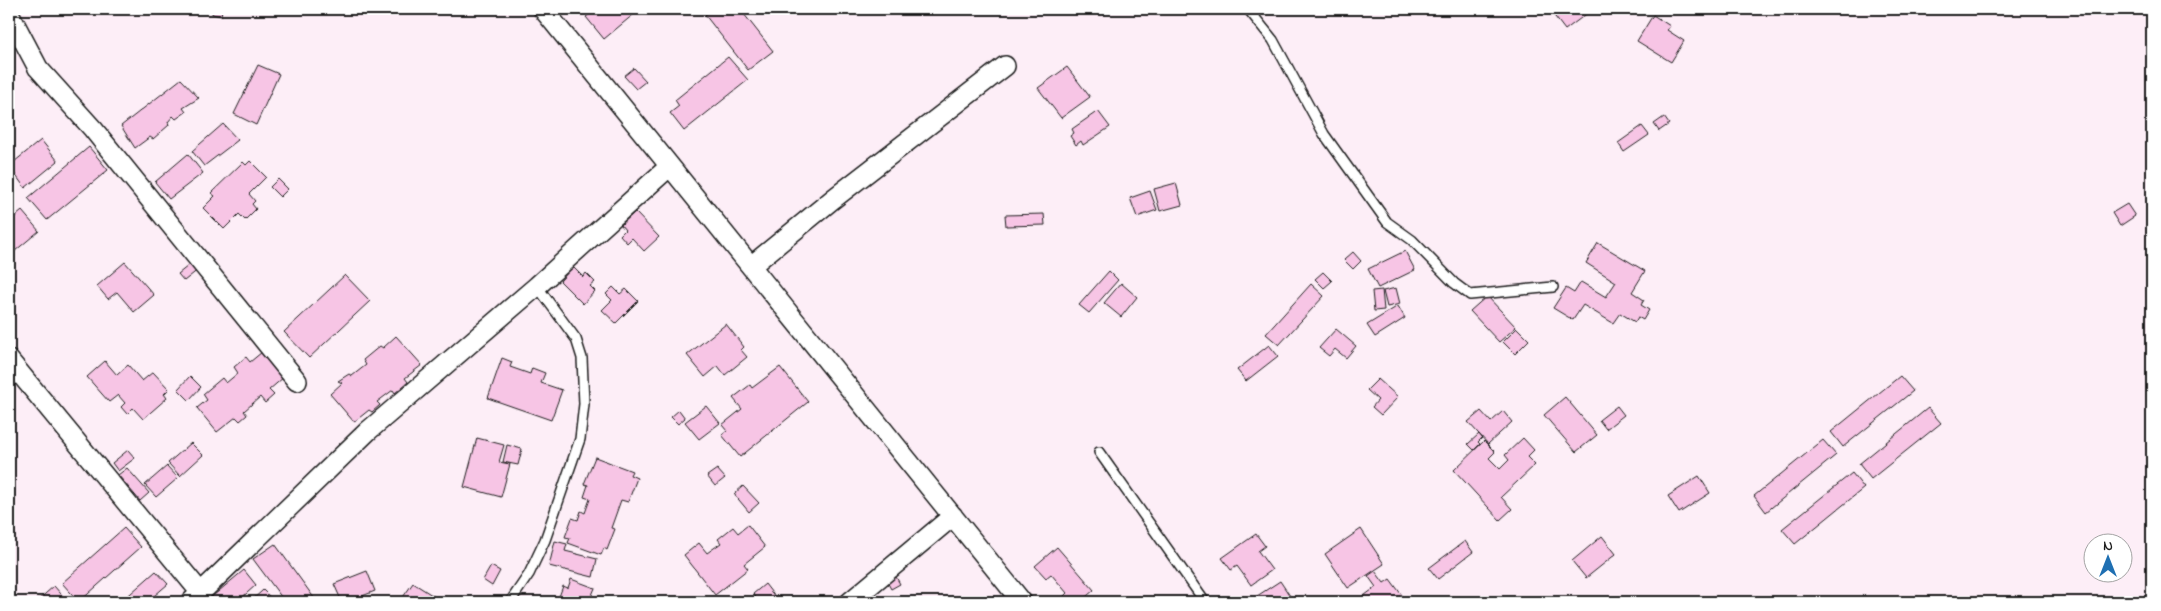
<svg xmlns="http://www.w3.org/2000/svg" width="2161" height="611" font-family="'Indie Flower',sans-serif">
<rect width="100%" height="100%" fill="#fdeef7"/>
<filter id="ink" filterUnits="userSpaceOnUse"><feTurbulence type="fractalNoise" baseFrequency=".02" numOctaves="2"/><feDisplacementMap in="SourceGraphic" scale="10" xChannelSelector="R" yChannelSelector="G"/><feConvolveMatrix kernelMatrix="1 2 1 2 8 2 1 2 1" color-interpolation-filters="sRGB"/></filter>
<g filter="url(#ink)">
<!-- building -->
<path fill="#f7c5e5" stroke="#1c1c1c" d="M213,9H222L221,16L212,14Z
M596,9H629L634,14L604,39L586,17Z
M713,9H740L773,51L748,70L705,15Z
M1558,9H1586L1589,12L1565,30L1552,13Z
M1653,15L1670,26L1667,30L1684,41L1671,62L1637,41Z
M728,57L748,80L684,131L670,113L679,106L675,100Z
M258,65L279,74L256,125L234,114Z
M1067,67L1090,97L1061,118L1038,88Z
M634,68L646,81L636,89L624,76Z
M181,79L199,98L183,108L186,112L176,119L173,116L168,122L169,125L153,139L150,137L135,148L121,126Z
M1098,111L1110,127L1083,145L1081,141L1076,145L1070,136L1074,133L1072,129Z
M1664,117L1669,124L1659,131L1654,124Z
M223,124L238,140L204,166L192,151Z
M1642,126L1649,135L1624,152L1618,143Z
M41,140L58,161L25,188L9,166Z
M89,147L108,170L47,220L28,198Z
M188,154L203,173L169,199L155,182Z
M250,161L266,177L249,194L255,201L252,204L256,209L245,220L239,214L224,229L203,208L215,196L211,193L243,162L246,165Z
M278,179L288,189L280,197L270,187Z
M1176,183L1182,205L1160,211L1154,189Z
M1150,191L1157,210L1137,217L1130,198Z
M2127,204L2135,216L2120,226L2112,213Z
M22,211L39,231L9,256V222Z
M635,212L659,237L644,251L632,238L627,243L620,235L625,230L621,225Z
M1044,214L1045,225L1006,226L1005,215Z
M1598,243L1645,271L1632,292L1644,300L1641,305L1649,310L1643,320L1638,317L1635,322L1620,313L1613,323L1583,305L1573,320L1553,308L1566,288L1574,293L1581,282L1606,297L1616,282L1586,263Z
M1405,251L1415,270L1378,288L1368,269Z
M1353,252L1361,261L1353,269L1344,260Z
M125,262L154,295L134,312L117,292L108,299L97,286Z
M193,262L199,269L184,281L178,274Z
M573,267L583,277L586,273L595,282L590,286L595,291L583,304L560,281Z
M1109,271L1118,280L1089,313L1079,305Z
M1323,272L1332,281L1324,288L1315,279Z
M345,275L370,301L309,358L284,332Z
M1121,283L1137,297L1121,317L1104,303Z
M1311,284L1324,296L1279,345L1266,334Z
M613,287L620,294L626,289L638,301L616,323L602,310L612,300L606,294Z
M1396,288L1400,304L1387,307L1383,291Z
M1382,290L1384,310L1374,311L1372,291Z
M1487,296L1516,327L1499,342L1470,311Z
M1398,306L1405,318L1375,337L1367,325Z
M726,324L744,347L741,350L747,357L725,375L718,366L705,377L687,355Z
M1517,328L1529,340L1515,354L1503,342Z
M1336,329L1356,346L1346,358L1335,349L1329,356L1319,348Z
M396,336L422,365L405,378L408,382L395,393L393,390L377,402L380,405L372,412L369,410L354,422L330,394L342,383L338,381L349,374L352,376L366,365L363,360L380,346L383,348Z
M1269,345L1278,356L1246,381L1237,370Z
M262,352L284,377L269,390L274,395L265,403L260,397L244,411L247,415L240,421L236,417L217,432L197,408L207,400L203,394L222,378L226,383L238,373L234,367L246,357L250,362Z
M502,358L512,362L510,367L530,374L532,368L545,373L541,383L562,390L551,420L488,398Z
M105,361L117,375L128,365L142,381L153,372L169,389L164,394L167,398L143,419L133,408L127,414L121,407L125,403L118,395L109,402L87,377Z
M780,367L808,402L740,457L722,435L727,431L722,425L742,409L733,398L750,385L752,388Z
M190,376L201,387L189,400L178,389Z
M1900,376L1913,391L1843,447L1831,432Z
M1378,379L1398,397L1381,415L1372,407L1378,400L1367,390Z
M1565,397L1597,435L1576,452L1544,415Z
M706,406L720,423L699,439L685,422Z
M1617,406L1624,415L1606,429L1599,420Z
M1928,408L1941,423L1871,479L1859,464Z
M679,410L685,418L678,424L671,417Z
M1481,411L1491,422L1503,411L1512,422L1488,444L1468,422Z
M1479,434L1482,438L1478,442L1480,444L1474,450L1468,444Z
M477,438L504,445L499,462L510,464L501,497L464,487Z
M1523,438L1534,450L1527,457L1535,465L1501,497L1512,509L1500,520L1454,470L1484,441L1495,452L1489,458L1500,469L1509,460L1505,455Z
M1823,440L1836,455L1766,512L1754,496Z
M191,443L203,455L180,476L168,463Z
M507,445L522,449L518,465L503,462Z
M128,450L135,458L118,471L112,463Z
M595,457L632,471L630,475L637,478L628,502L621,500L611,528L615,529L607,550L604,548L601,555L568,543L570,538L565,537L572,518L578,520L581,511L585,513L590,499L584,497L588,485L584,484Z
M167,466L178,478L156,497L145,485Z
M127,468L149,493L140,501L118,475Z
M717,469L725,478L715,486L707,476Z
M1852,473L1864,488L1795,544L1782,529Z
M1699,476L1710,493L1679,513L1668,496Z
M743,486L759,503L749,512L734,494Z
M748,525L765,547L744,564L748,569L715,595L684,555L699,543L707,553L721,543L718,539L733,527L738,533Z
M124,528L141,547L79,602L62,583Z
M1361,529L1384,564L1348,588L1325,554Z
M1256,534L1265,546L1258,551L1272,570L1251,585L1237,566L1231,570L1222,558Z
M1602,536L1616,554L1586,578L1572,561Z
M555,541L567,544L565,551L597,559L593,577L549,566Z
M1465,541L1473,552L1438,579L1429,568Z
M275,544L317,602H285L253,559Z
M1057,547L1094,590L1080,602H1068L1063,597L1067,593L1051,574L1046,578L1035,566Z
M491,566L500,571L492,586L483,580Z
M244,570L256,585L237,602H208L207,601Z
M156,571L168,584L147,602H123L122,601Z
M367,571L375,591L347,602H342L334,584Z
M1375,571L1384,583L1390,579L1407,602H1364L1361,598L1376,587L1368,576Z
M895,575L900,584L891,589L886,580Z
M571,579L595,588L589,602H557L563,586L568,588Z
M1280,581L1294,602H1257L1254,598Z
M413,583L443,602H404L401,600Z
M765,584L779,602H749L756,597L753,594Z
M54,586L68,602H36Z
M263,590L275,602H250Z
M893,597L897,602H885Z"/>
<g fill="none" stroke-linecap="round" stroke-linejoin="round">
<defs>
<path id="lane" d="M1248,9L1273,40L1324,134L1387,222L1412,240L1454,283L1470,295L1553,287
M1099,452L1205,602
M510,602L529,574L545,540L580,439L584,404L582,358L576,339L537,286"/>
<path id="street" d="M543,9L1022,602
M9,13L38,68L93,129L297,381
M751,266L833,199L1005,66
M9,360L201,593
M191,602L368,431L537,286L670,166
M850,602L953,516"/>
</defs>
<!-- lane casing -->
<use href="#lane" stroke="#1c1c1c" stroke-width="12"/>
<!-- street casing -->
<use href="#street" stroke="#1c1c1c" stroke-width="22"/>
<!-- lane -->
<use href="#lane" stroke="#fff" stroke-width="9"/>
<!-- street -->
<use href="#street" stroke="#fff" stroke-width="19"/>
</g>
</g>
<!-- margin -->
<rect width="2161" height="611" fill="none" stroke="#fff" stroke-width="30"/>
<rect x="15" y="15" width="2131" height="581" fill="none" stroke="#1c1c1c" stroke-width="2" filter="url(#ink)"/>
<!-- north arrow -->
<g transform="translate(2108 558)"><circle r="24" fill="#ffffff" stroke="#a4a4a4"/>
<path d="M0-4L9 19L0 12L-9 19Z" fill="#1f6fb2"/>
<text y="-8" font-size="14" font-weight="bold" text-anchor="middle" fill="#1c1c1c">N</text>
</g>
</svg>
